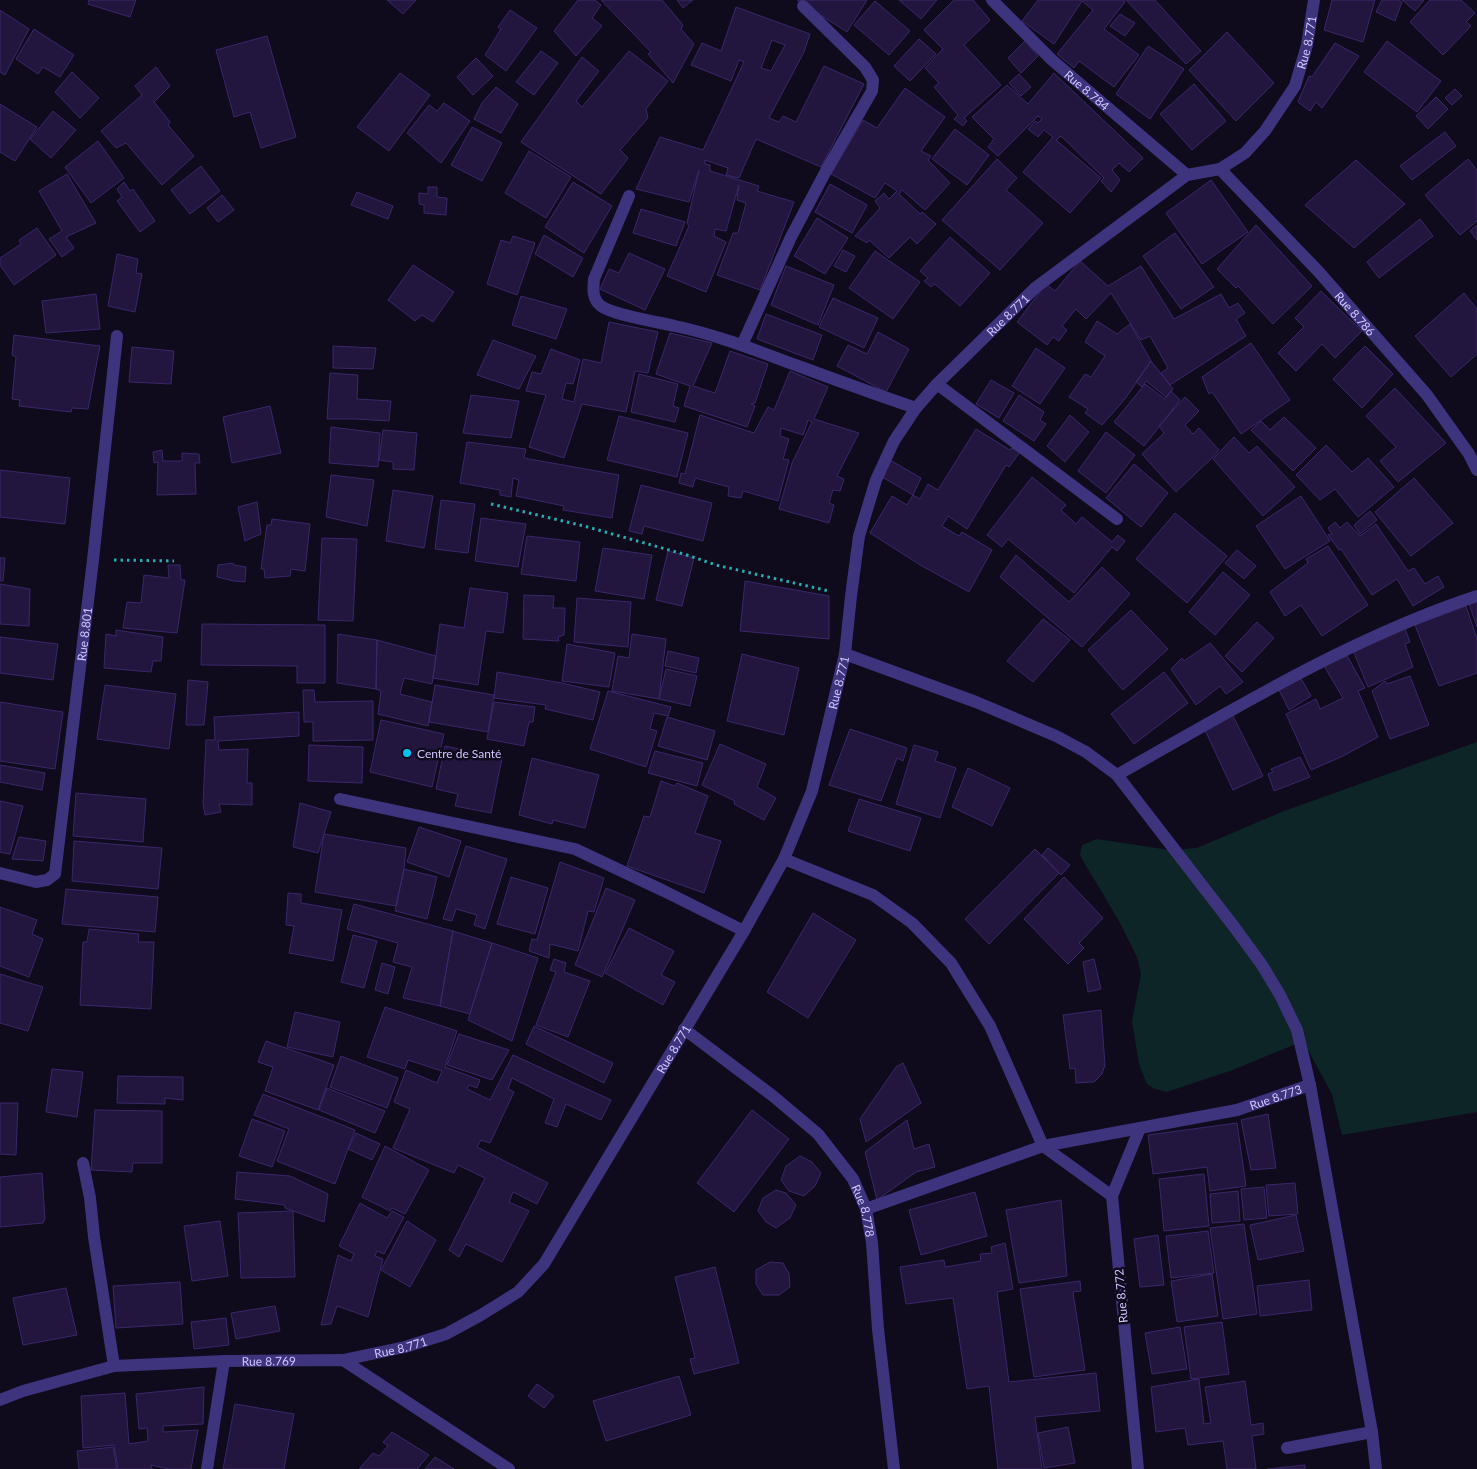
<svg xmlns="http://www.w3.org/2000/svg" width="1477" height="1469" font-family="Lato,sans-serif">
<rect width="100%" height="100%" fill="#0f0a1c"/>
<!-- green -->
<path fill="#0d2526" d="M1477,742V1112L1342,1135L1332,1094L1303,1041L1233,1070L1167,1092L1155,1089L1147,1084L1139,1064L1132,1021L1141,974L1137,957L1119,921L1082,859L1080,855L1082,845L1097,839L1170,850L1197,848L1284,811Z"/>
<!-- building -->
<path fill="#22163e" stroke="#3b276a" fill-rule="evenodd" d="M89,0H136L130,17L88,4Z
M387,0H416L403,14Z
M578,0H595L601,5L592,18L602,26L576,56L554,31Z
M601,0H662L683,25L681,29L694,44L673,83L648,54L651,52Z
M677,0H693L683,8Z
M797,0H867L847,32Z
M899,0H937L921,19Z
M954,0H973L990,20L964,45L1001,85L964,118L967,121L963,126L954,119L958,115L934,87L939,83L925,68L943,49L924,30Z
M1038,0H1124L1125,2L1104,29L1139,55L1114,87L1079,61L1074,68L1057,54L1093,10L1082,1L1054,44L1022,21Z
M1126,0H1155L1201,51L1186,64Z
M1332,0H1375L1363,42L1324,30Z
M1382,0H1399L1402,2L1395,21L1376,12Z
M1402,0H1424L1415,11Z
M1430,0H1461L1475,13L1466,22L1471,26L1443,55L1410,22Z
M875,1L910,31L889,55L854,25Z
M736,7L810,34L804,52L769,118L779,122L783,116L796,122L824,66L864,84L821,167L756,139L739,178L726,175L728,168L705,160V164L710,165V171L759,186L757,191L794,202L760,290L717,275L733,233H738L746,203L737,200L739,185L726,231L715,229L714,236L726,242L706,292L667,276L689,226L687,223L699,170L689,202L636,189L660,137L703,150L744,62L739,60L731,81L691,65L702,43L721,51ZM772,40L785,45L771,71L761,68Z
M0,10L29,29L5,75L0,72Z
M510,10L537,28L506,71L485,55L501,29L498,27Z
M1120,14L1135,23L1125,36L1110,26Z
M34,29L74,55L60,77L43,67L38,74L16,59Z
M1227,32L1274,83L1236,121L1189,70Z
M267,36L296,137L261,148L250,112L234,117L216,50Z
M919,39L936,54L910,81L894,66Z
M1025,41L1038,56L1021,73L1008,58Z
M1387,41L1441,81L1417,112L1364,72Z
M1335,43L1359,56L1322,108L1316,102L1310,111L1298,102L1309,76L1312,77Z
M1148,46L1184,69L1150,119L1116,94Z
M541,51L558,63L534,95L516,82Z
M629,51L668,81L646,109L648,118L620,150L628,158L601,194L521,142L582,57L599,71L576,101L582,107Z
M476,58L493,76L473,95L457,77Z
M156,67L170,86L154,102L170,122L168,125L194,156L162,185L126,143L116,148L101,131L142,95L135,86Z
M72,72L99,98L80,118L55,92Z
M400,73L430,95L389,151L357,127Z
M1054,73L1143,158L1129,172L1119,163L1112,170L1120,180L1111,192L1101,181L1104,178L1061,136L1056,140L1101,178L1070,213L1023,172L1053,137L1044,130L1038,137L1028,129L1035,121L1038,123L1042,119L1038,116L998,156L988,147L994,139L972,117L1007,85L1028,104Z
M1019,74L1031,87L1021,96L1009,83Z
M1194,84L1226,121L1192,150L1160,114Z
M496,87L518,104L501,133L474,119L482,103Z
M905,88L945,117L921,151L931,156L928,160L950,183L925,210L902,190L899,194L920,214L922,212L936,224L917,244L910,237L889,258L869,240L867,243L855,236L880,208L875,201L884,193L889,199L897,191L885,183L875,198L831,174L863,120L877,128Z
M1455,89L1462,96L1452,105L1445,98Z
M1436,97L1448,109L1428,129L1416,116Z
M444,103L470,121L441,163L407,133L429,105L437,111Z
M0,104L37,127L15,161L0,152Z
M53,111L76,130L51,158L30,139Z
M472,127L502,143L482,181L451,165Z
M955,129L989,155L967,185L932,159Z
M1445,132L1456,146L1412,180L1400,166Z
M98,141L124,178L91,203L65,167Z
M529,151L571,177L546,218L505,193Z
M997,159L1017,178L1006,190L1043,223L1000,270L942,220Z
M1468,159L1477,170V221L1460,235L1425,195Z
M1356,160L1405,204L1354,248L1305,205Z
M201,166L220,191L190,214L171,190Z
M67,174L96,223L66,237L74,248L62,257L49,239L62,231L39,191Z
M1211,180L1248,232L1202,264L1166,213Z
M124,182L130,191L133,189L155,221L140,232L117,201L122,197L117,189Z
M573,182L612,206L584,253L545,227Z
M830,184L867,205L852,233L815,212Z
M428,187H437V197L447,198L446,215L424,213V205L419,204V193L428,194Z
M357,192L393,206L388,219L351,205Z
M222,195L234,210L218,222L207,208Z
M641,209L685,222L676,246L633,233Z
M817,218L848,238L825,274L794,256Z
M1420,219L1433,236L1379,278L1367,262Z
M1256,225L1312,286L1273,324L1238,286L1236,288L1217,269Z
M1477,225V240L1470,231Z
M37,228L56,255L14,285L0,265V258L21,244L19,240Z
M1175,233L1214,287L1181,309L1143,256Z
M544,235L583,258L573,277L535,254Z
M513,236L535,243L517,295L487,284L501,240L510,243Z
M950,237L990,273L960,306L935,284L931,287L924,281L928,278L920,271Z
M843,250L855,256L846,272L834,266Z
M875,251L920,282L893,319L849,288Z
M629,253L665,269L645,310L600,289L609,269L619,273Z
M117,254L138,259L136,273L142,274L135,312L108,306Z
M1080,261L1108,286L1141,266L1174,319L1221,294L1229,308L1238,303L1245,313L1236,319L1246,336L1170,385L1161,373L1168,368L1150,336L1141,340L1111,293L1086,319L1076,309L1062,326L1067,330L1059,341L1053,337L1047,345L1017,322L1046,284L1055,291Z
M413,265L454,292L433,322L422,315L415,321L388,300Z
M786,266L834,285L818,325L771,305Z
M1321,291L1362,331L1335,358L1322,344L1296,371L1278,353L1304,327L1295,318Z
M1464,293L1477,309V354L1451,377L1415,336Z
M96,294L100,329L46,333L42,301Z
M521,296L567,309L556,339L512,325Z
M833,298L878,318L864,348L819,327Z
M766,314L822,335L813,360L757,339Z
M1097,321L1117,334L1130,324L1151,361L1125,399L1102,425L1085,413L1088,409L1069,397L1085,374L1091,377L1105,356L1085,342Z
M609,322L658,332L648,373L635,371L626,412L582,404L564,458L529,447L546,395L526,391L532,372L541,374L551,349L580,360L573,384L566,383L562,399L574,402L583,359L601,363Z
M878,332L909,349L886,392L837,366L848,345L867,354Z
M670,333L712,343L693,386L715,393L730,351L768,364L755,403L751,404L755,406L747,427L684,406L690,386L656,374Z
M14,335L100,346L88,409L72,408L71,412L19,406L20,400L12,399L16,357L12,355Z
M493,340L536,356L519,389L477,375Z
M1251,343L1290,400L1241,434L1212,392L1209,394L1202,377Z
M333,346L376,348L373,369L333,368Z
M1365,346L1393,374L1362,408L1333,379Z
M132,347L174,351L171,384L129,382Z
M1036,348L1065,368L1040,404L1012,386Z
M1151,361L1173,389L1166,397L1146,381L1142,387L1136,382Z
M790,371L828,387L814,419L859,433L837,476L844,479L840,491L833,490L829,503L834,505L829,523L779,509L792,463L812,422L808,420L803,435L781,428L780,436L789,439L783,459L789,460L778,501L743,491L741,498L728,496L729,487L695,478L693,487L679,483L681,473L685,474L700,415L754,433L768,407L774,410Z
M330,373L358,375L357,399L391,401L389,421L356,419H327Z
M639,374L678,384L673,406L679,408L675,422L631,412Z
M991,380L1014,393L999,418L976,404Z
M1145,384L1165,399L1171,391L1180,400L1144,446L1114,422Z
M1395,388L1446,443L1398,482L1380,461L1396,447L1366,416Z
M471,395L519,401L511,438L463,433Z
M1019,395L1044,412L1040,420L1046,424L1034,441L1003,421Z
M1185,397L1199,411L1185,425L1193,434L1199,428L1219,450L1212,458L1176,492L1142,454L1164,433L1159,426Z
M270,406L281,453L232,463L223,417Z
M1070,415L1089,432L1065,462L1047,446Z
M619,416L688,433L677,477L607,460Z
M1284,417L1316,448L1293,471L1251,430L1261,421L1270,430Z
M331,427L380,433L378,467L329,463Z
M976,429L1010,450L1012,448L1020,452L1009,467L1006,465L967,529L948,516L942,526L959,536L962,532L992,550L969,592L922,566L870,533L892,496L907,505L913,495L920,499L928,484L938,490Z
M383,430L417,433L414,470L393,469V462L379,460Z
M1106,432L1135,455L1106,493L1078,471Z
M1234,437L1249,453L1257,446L1295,487L1263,516L1213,459Z
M467,442L526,449L524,458L619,475L612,518L563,510L564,506L516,496L519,480L513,478L511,497L500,495V490L460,483Z
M1326,445L1352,472L1368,458L1394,487L1358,517L1335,489L1320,500L1296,475Z
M162,450L163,461H182V453L199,454L200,463H195L196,494L157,495L158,462L154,463L153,452Z
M890,460L921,478L913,495L882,477Z
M1134,464L1168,493L1141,527L1106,498Z
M0,470L70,478L65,524L0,517Z
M331,475L374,480L367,526L326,517Z
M1032,477L1066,505L1061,510L1076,524L1082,517L1112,542L1118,535L1125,541L1117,551L1112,547L1074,593L1008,539L1002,547L987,535Z
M1414,478L1453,523L1411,556L1375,512Z
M641,485L712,503L703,541L644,526L642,534L629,531Z
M393,490L433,496L424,548L386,541Z
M1301,496L1330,541L1285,569L1256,526Z
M441,500L475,504L468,553L435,549Z
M257,502L261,534L245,541L238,507Z
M1370,511L1377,520L1360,534L1354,525Z
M1175,513L1227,556L1187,603L1136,559Z
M481,518L526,524L518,567L475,561Z
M272,519L310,524L305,571L291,569L290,576L265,578L264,569H261L267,525H271Z
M1335,522L1340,528L1347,522L1360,536L1376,524L1408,571L1414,568L1425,584L1438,576L1444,587L1413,606L1397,579L1372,595L1341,549L1339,550L1328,535L1332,534L1328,528Z
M527,536L580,542L576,581L521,574Z
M322,538L357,539L353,621L318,620Z
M1328,546L1368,605L1322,636L1301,605L1285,616L1270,592L1308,563L1306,559Z
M603,548L652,555L644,599L595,591Z
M1237,550L1256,566L1244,579L1225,563Z
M668,551L694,558L682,606L656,600Z
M1016,555L1069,602L1102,567L1130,594L1082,647L1000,577Z
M0,558H5L3,581H0Z
M233,563L234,565L246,567L245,582L234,581L217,577L218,565Z
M168,565H180L181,580H185L177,633L123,628L127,602L141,603L144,575L169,578Z
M1223,572L1250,595L1215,635L1189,612Z
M745,581L829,596V639L740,631Z
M0,584L30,589L29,626L0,624Z
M470,588L508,593L503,633L486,631L478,685L433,678L440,624L464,628Z
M524,595L554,596L553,608H565L564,635L558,637L559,641L523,639Z
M577,598L631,602L628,647L574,642Z
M1477,601V627L1469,604Z
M1466,606L1477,639V673L1439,686L1415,625Z
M1131,610L1168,649L1123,690L1088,650Z
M1043,619L1070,640L1033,682L1007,661Z
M1257,622L1274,638L1242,672L1225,656Z
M202,624L325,625V683H297V666L201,665Z
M1404,626L1410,642L1405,644L1413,667L1368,687L1352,648Z
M116,630L163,637L161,661H153L151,672L104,668L106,634L116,636Z
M338,634L377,640L376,689L337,683Z
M632,634L666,639L659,699L612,691L618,656L629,658Z
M0,637L58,644L53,680L0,673Z
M377,640L436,656L432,684L404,678L400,694L432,702L428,726L378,714L381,691L376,689Z
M1210,643L1243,682L1226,694L1220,686L1196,705L1171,669L1182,658L1184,661Z
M567,644L615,653L609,687L562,681Z
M668,651L699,658L696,673L665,666Z
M1345,652L1365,688L1358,691L1378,737L1341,757L1311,770L1286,714L1316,699L1320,709L1343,698L1324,666Z
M742,654L799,668L784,735L727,721Z
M666,669L697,676L690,706L659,699Z
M497,672L562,683L600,692L593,720L545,709L546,705L494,698Z
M1164,672L1188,703L1134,744L1111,714Z
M1299,675L1311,696L1289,710L1277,686Z
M1410,676L1429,725L1390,739L1372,691L1385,681L1387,684Z
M188,680L208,682L204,725H186Z
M105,685L176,694L169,749L97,739Z
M435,685L494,695L488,732L429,722Z
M303,690H314L315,702L373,701V740L313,741V722H304Z
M608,691L671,707L668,716L654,713L650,729L657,731L646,767L590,749Z
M0,702L63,712L55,769L0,761Z
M494,702L535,707L533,722H529L524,746L487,739Z
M299,712V736L218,741L219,750L248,749L247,783H252V805L219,804L221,812L205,815L203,804L206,740H215L214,717Z
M1232,714L1263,776L1233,790L1204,728Z
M667,717L715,731L707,760L658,746Z
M381,720L444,734L432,787L370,772Z
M850,729L907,748L903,761L897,758L881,801L829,785Z
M720,744L766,764L757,787L776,798L764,820L734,804L735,801L702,785Z
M309,745L363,747L362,783L308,781Z
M914,745L938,752L935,761L956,768L940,818L896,804Z
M445,746L502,758L491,813L455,806L458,794L436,789Z
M655,751L703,763L697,786L648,773Z
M1300,757L1310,777L1274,791L1268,774L1273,772L1271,769Z
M532,758L599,775L585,828L553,820L552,824L519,815Z
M0,765L45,773L42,790L0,782Z
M968,768L1010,788L992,826L952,807Z
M661,781L675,786L677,783L708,796L695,833L721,841L704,893L627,866L644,816L650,817Z
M76,793L146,799L143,842L73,836Z
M859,799L921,818L910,851L848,831Z
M0,801L23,806L10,854L0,852Z
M300,803L331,812L318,853L293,847Z
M419,827L461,841L449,877L407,862Z
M324,834L406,848L404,869L396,906L315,892Z
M19,837L46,841L43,861L12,859Z
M74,841L162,848L158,889L72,881Z
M466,846L507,859L485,929L474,925L477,915L456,909L452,921L443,919Z
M1048,848L1070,865L1061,875L1042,855Z
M1035,849L1059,873L989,944L965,919Z
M560,862L604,878L594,912L588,911L578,951L550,944L549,958L529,951L532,939L537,940Z
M404,869L437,877L427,919L395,911Z
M511,877L548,888L535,934L497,924Z
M1064,877L1103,918L1079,943L1084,948L1068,964L1024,919Z
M606,888L635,900L602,977L575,965Z
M66,889L158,897L155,932L62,924Z
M288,893L301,894V903L342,910L333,961L289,953L294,926L286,925Z
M354,904L453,931L440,1006L403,998L412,967L393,962L398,943L347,929Z
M0,907L37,920L32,934L43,939L29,977L0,966Z
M813,913L856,940L808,1018L767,992Z
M629,928L674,951L661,975L675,982L663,1005L605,973Z
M89,929L139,934L138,942H154L151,1009L80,1005L83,942H87Z
M453,931L492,943L470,1014L440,1006Z
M353,935L377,941L364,988L341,982Z
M492,943L538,958L512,1041L468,1020Z
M554,959L566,963L564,972L590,981L568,1037L536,1025L556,972L550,970Z
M1094,959L1101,989L1088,992L1083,962Z
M382,963L395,967L388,994L375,990Z
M0,974L43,987L28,1031L0,1023Z
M385,1007L457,1031L445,1067L480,1080L477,1088L469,1085L467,1089L490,1100L513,1055L611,1100L601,1120L566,1104L557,1127L545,1123L554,1099L512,1078L508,1089L514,1092L490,1143L481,1140L477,1147L548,1183L537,1204L513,1192L509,1202L529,1211L502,1262L466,1244L459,1257L449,1250L485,1178L458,1165L454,1173L393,1148L410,1109L394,1102L406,1070L437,1083L442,1071L408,1060L405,1069L367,1057Z
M1101,1010L1105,1065L1102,1074L1094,1082L1076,1083L1075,1068L1070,1069L1063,1015Z
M295,1012L340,1022L333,1057L287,1047Z
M534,1026L613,1063L604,1083L526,1044Z
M459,1034L509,1050L492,1080L447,1065Z
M266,1041L334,1065L318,1110L265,1091L273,1067L258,1062Z
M341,1056L398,1078L387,1108L330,1087Z
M903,1063L921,1103L866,1142L860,1119L896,1067Z
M52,1069L83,1072L77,1117L46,1112Z
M118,1076L183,1077V1100L165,1098V1104L117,1103Z
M327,1088L385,1111L375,1133L319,1110Z
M263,1094L355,1130L335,1184L277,1161L289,1129L254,1115Z
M0,1103H18L16,1155L0,1154Z
M95,1110L162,1111V1163H133L132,1172L91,1170Z
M752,1110L789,1139L734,1212L697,1183Z
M1268,1114L1276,1168L1251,1170L1241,1120Z
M252,1119L285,1131L272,1167L239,1156Z
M907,1120L914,1149L929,1144L935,1167L916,1172L877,1200L865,1152Z
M1237,1123L1246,1186L1210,1191L1207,1167L1153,1174L1148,1135Z
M356,1133L380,1144L372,1160L348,1149Z
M385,1146L429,1170L405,1214L392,1208L390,1211L362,1197Z
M800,1156L812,1162L821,1173L815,1186L804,1196L789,1191L781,1180L786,1166Z
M237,1172L290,1176L328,1194L324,1222L285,1208V1205L235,1199Z
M42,1173L45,1219L43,1223L0,1227V1177Z
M1204,1174L1209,1226L1164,1231L1159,1179Z
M1295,1183L1298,1214L1269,1216L1266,1185Z
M1264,1187L1267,1218L1244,1220L1241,1189Z
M776,1190L786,1193L796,1205L790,1218L776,1228L766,1222L758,1211L763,1198Z
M1238,1191L1240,1221L1212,1223L1210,1194Z
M975,1192L987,1236L921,1255L909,1210Z
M1061,1200L1067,1276L1019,1283L1006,1210Z
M360,1203L387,1218L392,1211L404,1217L384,1254L377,1251L375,1256L383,1259L368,1317L337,1306L331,1324L321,1325L338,1255L351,1261L354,1254L339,1246Z
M293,1211L295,1277L241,1278L238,1213Z
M1296,1215L1304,1251L1258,1260L1250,1225Z
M220,1221L228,1276L192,1281L184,1226Z
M407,1221L436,1240L410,1287L381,1270Z
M1244,1224L1257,1314L1223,1319L1210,1228Z
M1208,1231L1214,1273L1171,1278L1166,1236Z
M1158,1235L1164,1285L1140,1287L1134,1239Z
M1005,1243L1013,1289L997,1292L1009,1382L1096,1373L1100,1411L1035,1417L1042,1469H998L989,1386L967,1389L953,1298L906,1304L900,1267L944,1260L945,1267L981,1261L980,1254L992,1253L991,1247Z
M770,1262L783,1263L789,1274L790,1287L779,1295H763L756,1284V1270Z
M715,1267L739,1363L694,1374L690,1359L695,1358L675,1277Z
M1212,1274L1218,1316L1177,1322L1171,1281Z
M1309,1280L1312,1310L1260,1316L1257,1286Z
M1080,1281L1081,1291L1073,1292L1085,1370L1034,1377L1020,1289Z
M180,1282L183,1324L116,1328L113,1286Z
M66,1288L77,1335L23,1345L13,1298Z
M275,1306L280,1331L236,1339L231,1313Z
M226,1318L229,1345L194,1349L191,1322Z
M1222,1322L1229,1374L1191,1379L1184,1327Z
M1180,1327L1187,1369L1152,1374L1145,1333Z
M679,1376L691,1415L606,1441L593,1401Z
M1199,1379L1204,1424L1211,1423L1205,1387L1245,1381L1251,1425L1263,1423L1264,1434L1252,1436L1256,1469H1227L1223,1441L1188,1445L1185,1428L1156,1432L1151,1387Z
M537,1384L554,1396L544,1408L528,1396Z
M204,1387L203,1424L163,1426V1432L198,1430L191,1469H169L151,1465L152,1469H118L114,1445L83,1448L81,1396L125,1393L129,1444L148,1441L147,1428L139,1429L136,1394Z
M235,1404L294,1414L284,1469H223Z
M1068,1427L1075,1463L1044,1468L1038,1433Z
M392,1432L429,1455L417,1469H359L373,1453L379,1456L388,1446L383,1442Z
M113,1447L117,1469H79L77,1451Z
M435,1457L454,1469H425Z
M1305,1465V1469H1267Z"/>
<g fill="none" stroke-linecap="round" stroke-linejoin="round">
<!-- path -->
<path stroke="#28acb0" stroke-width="3" stroke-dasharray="2.5 4" stroke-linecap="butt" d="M491,504L584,526L687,555L716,565L829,591
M114,560L174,561"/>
<!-- street -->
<g stroke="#3d347d" stroke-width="12">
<path id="s1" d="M992,0L1052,60L1187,175"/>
<path id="s2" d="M1220,169L1318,271L1427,395L1469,454L1477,470"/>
<path d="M629,196L594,279C593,289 592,299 601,306C613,315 658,322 675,326C718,335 760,352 801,367C839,381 877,395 916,408"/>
<path d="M742,345L791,237L827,169L872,91L873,80L865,67L803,6"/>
<path d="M937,384L1117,519"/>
<path d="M845,654L976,702L1056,736L1086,752L1117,775C1234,709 1350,638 1477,596"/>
<path d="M1117,775L1235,928L1262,965L1280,995L1297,1030L1310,1085"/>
<path d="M340,799L575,849L664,891L744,931"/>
<path d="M784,859L873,895L912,923L951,963L990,1026L1043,1146L1112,1196"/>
<path id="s3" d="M0,873L36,882L47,880L55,874L93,560L117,336"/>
<path id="s4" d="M684,1029L773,1096L818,1134L853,1179L866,1209L872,1243L878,1329L894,1469"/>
<path d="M83,1163L90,1198L94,1237L114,1366"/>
<path id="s5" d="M866,1209L1043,1146L1237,1110L1310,1085L1372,1432L1376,1469"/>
<path id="s6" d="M343,1360L405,1347L446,1334L481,1315L518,1292L544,1264L744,931L784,859L812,791L845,654L851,596L859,536L876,480L894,441L916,408L937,384L1035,288L1187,175L1220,169L1245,153L1265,131L1295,86L1307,45L1314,0"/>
<path id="s7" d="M0,1400L23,1391L114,1366L224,1361L343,1360L509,1469"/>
<path d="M1287,1448L1372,1432"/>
<path d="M207,1469L224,1361"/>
<path d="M1138,1469L1112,1196L1140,1128"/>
</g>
</g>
<!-- markers -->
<circle fill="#00c2f1" stroke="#0f0a1c" stroke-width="2" cx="407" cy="753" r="5"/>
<g text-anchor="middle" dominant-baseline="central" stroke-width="5" stroke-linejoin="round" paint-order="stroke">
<!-- street labels -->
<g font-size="12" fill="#d2c6ff" stroke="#0f0a1c">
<text stroke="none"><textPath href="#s6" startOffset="1724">Rue 8.771</textPath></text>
<text stroke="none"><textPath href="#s1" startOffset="131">Rue 8.784</textPath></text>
<text stroke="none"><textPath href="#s2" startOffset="198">Rue 8.786</textPath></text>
<text stroke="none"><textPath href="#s6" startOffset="1304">Rue 8.771</textPath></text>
<text stroke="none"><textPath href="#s3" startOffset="300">Rue 8.801</textPath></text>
<text stroke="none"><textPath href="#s6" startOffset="884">Rue 8.771</textPath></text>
<text stroke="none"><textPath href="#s6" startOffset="479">Rue 8.771</textPath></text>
<text stroke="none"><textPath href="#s5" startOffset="426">Rue 8.773</textPath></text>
<text stroke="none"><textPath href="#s4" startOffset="261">Rue 8.778</textPath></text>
<text transform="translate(1121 1296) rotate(-95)">Rue 8.772</text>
<text stroke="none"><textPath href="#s6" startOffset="59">Rue 8.771</textPath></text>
<text stroke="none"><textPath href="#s7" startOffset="274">Rue 8.769</textPath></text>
</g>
<!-- poi labels -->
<g font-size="12" fill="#d2c6ff" stroke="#0f0a1c" text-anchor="start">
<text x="417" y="753">Centre de Santé</text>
</g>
</g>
</svg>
